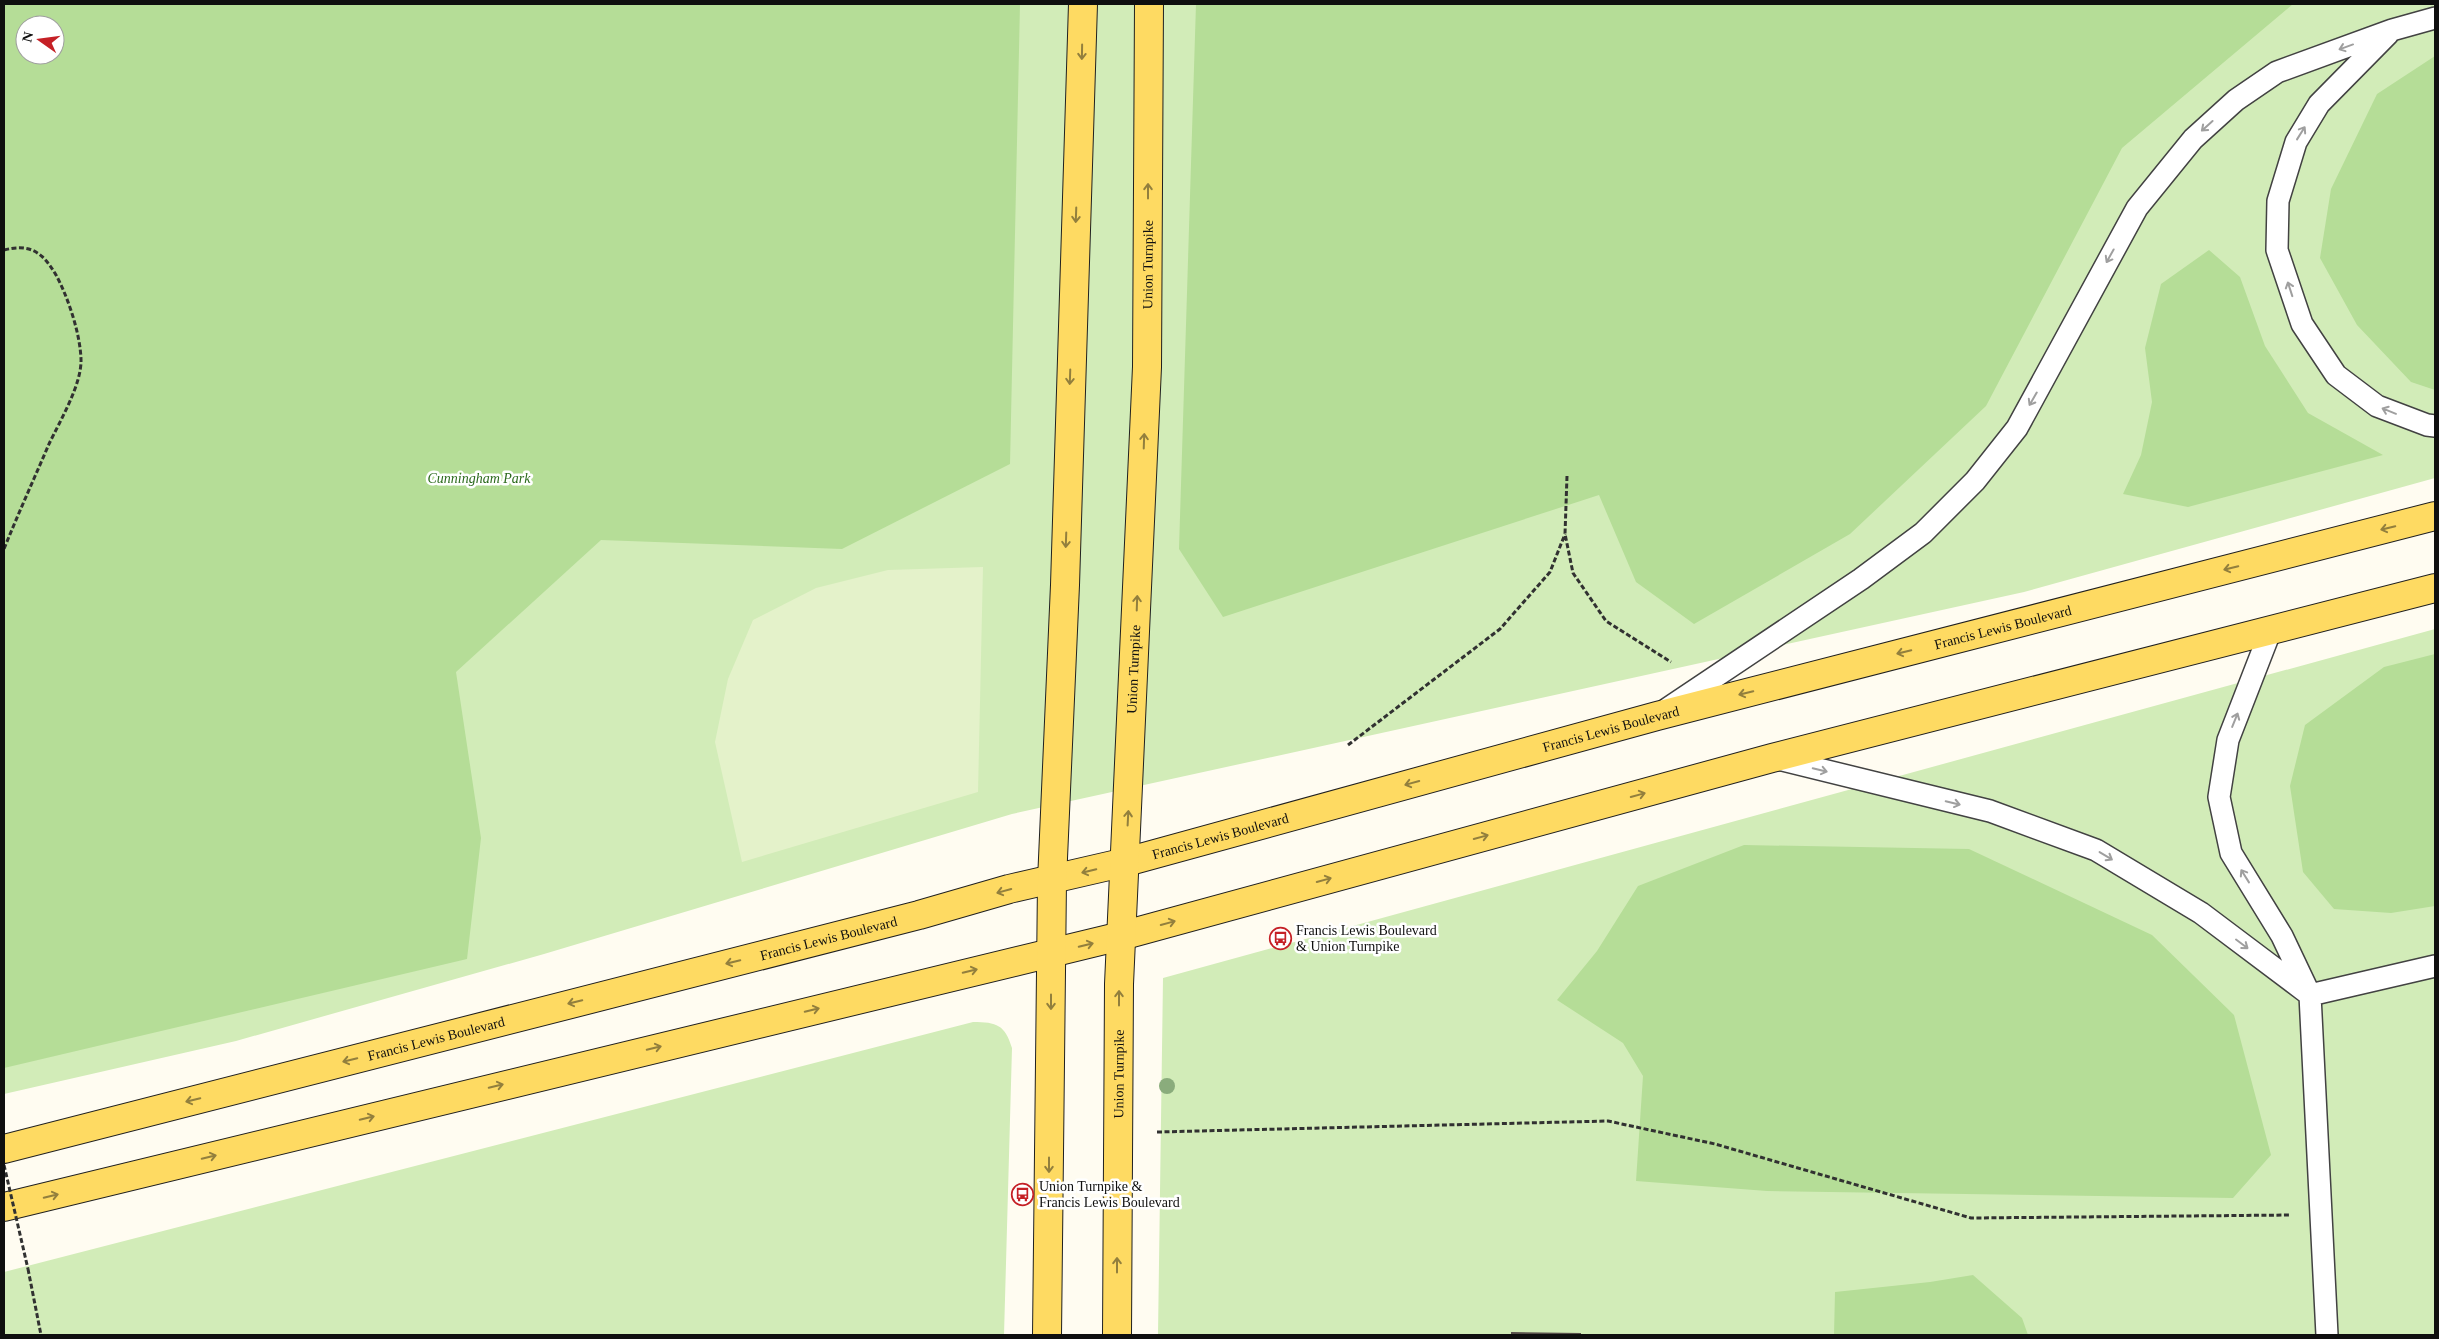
<svg xmlns="http://www.w3.org/2000/svg" width="2439" height="1339" font-family="'Times New Roman',serif">
<rect width="100%" height="100%" fill="#fffcf1"/>
<!-- green -->
<path fill="#d2ecb8" fill-rule="evenodd" d="M4,4H2435V478L2024,592L1012,814L544,954L236,1041L4,1094ZM25,25H55V55H25Z
M2435,629V1335H1158L1163,978Z
M973,1022C997,1022 1005,1025 1012,1048L1004,1335H4V1272Z"/>
<!-- forest -->
<path fill="#b5dd97" fill-rule="evenodd" d="M4,4H1020L1010,464L842,549L601,540L456,672L481,838L467,959L4,1068ZM25,25H55V55H25Z
M1196,4H2293L2122,148L1986,406L1850,534L1694,624L1636,582L1599,495L1223,617L1179,549Z
M2435,56V390L2411,382L2357,325L2320,258L2331,189L2377,94Z
M2209,250L2240,277L2265,346L2308,413L2383,455L2188,507L2123,494L2141,455L2152,402L2145,348L2161,284Z
M2435,654V906L2391,913L2334,909L2303,872L2290,786L2305,725L2384,667Z
M1744,845L1969,849L2152,935L2234,1015L2271,1155L2233,1198L1767,1191L1636,1181L1643,1076L1623,1043L1557,1000L1597,951L1638,886Z
M1973,1275L2022,1318L2028,1335H1834L1835,1292L1930,1282Z"/>
<!-- pitch -->
<path fill="#e4f2ca" d="M983,567L978,792L742,862L715,742L728,679L753,620L816,588L888,570Z"/>
<!-- building -->
<path fill="#58504b" d="M1511,1332L1581,1333V1335H1511Z"/>
<g fill="none" stroke-linecap="round" stroke-linejoin="round">
<defs>
<path id="service" d="M2388,34L2319,104L2296,142L2278,201L2277,250L2302,324L2336,375L2377,406L2427,425L2435,426
M2270,632L2228,740L2219,797L2231,853L2282,936L2310,995L2327,1335
M1667,709L1861,579L1923,533L1975,481L2017,428L2137,208L2193,139L2236,100L2277,72L2392,30L2435,18
M1774,758L1990,811L2096,850L2201,913L2306,992
M2310,995L2435,966"/>
<g id="primary">
<path id="s1" d="M4,1149L919,915L1009,889L1126,862L1657,716L2435,516"/>
<path d="M4,1207L1121,936L1772,758L2435,588"/>
<path d="M1047,1335L1052,881L1065,585L1083,4"/>
<path id="s2" d="M1117,1335L1119,984L1147,367L1149,4"/>
</g>
</defs>
<!-- service casing -->
<use href="#service" stroke="#424242" stroke-width="24"/>
<!-- primary casing -->
<use href="#primary" stroke="#202020" stroke-width="30"/>
<!-- path -->
<path stroke="#313131" stroke-width="3" stroke-dasharray="5 2.5" stroke-linecap="butt" d="M4,250C31,243 43,253 56,275C68,297 80,333 81,359C82,384 60,421 49,444C34,479 18,514 4,549
M1567,476L1565,534L1573,573L1606,621L1671,662
M1348,745L1500,629L1550,572L1565,534
M1157,1132L1608,1121L1715,1144L1971,1218L2291,1215
M28,1269L41,1335"/>
<!-- service -->
<use href="#service" stroke="#fff" stroke-width="21"/>
<!-- primary -->
<use href="#primary" stroke="#feda62" stroke-width="28"/>
<!-- path-bridge -->
<path stroke="#313131" stroke-width="3" stroke-dasharray="5 2.5" stroke-linecap="butt" d="M4,1165L28,1269"/>
</g>
<!-- trees -->
<circle fill="#8aac7c" cx="1167" cy="1086" r="8"/>
<!-- one-way arrows -->
<defs><path id="oneway-shaft" d="M-6 0H5M1.5-3L5.5 0L1.5 3" fill="none" stroke-width="1.6" stroke-linecap="round" stroke-linejoin="round" transform="scale(1.25)"/></defs>
<g stroke="#9f9f9f">
<use href="#oneway-shaft" transform="translate(2346 47) rotate(160)"/>
<use href="#oneway-shaft" transform="translate(2207 126) rotate(138)"/>
<use href="#oneway-shaft" transform="translate(2301 133) rotate(-58)"/>
<use href="#oneway-shaft" transform="translate(2110 256) rotate(119)"/>
<use href="#oneway-shaft" transform="translate(2290 289) rotate(-108)"/>
<use href="#oneway-shaft" transform="translate(2033 399) rotate(120)"/>
<use href="#oneway-shaft" transform="translate(2389 411) rotate(-158)"/>
<use href="#oneway-shaft" transform="translate(2235 720) rotate(-68)"/>
<use href="#oneway-shaft" transform="translate(1820 770) rotate(14)"/>
<use href="#oneway-shaft" transform="translate(1953 803) rotate(13)"/>
<use href="#oneway-shaft" transform="translate(2106 856) rotate(31)"/>
<use href="#oneway-shaft" transform="translate(2245 876) rotate(-122)"/>
<use href="#oneway-shaft" transform="translate(2242 944) rotate(37)"/>
</g>
<g stroke="#927f3d">
<use href="#oneway-shaft" transform="translate(1082 52) rotate(91)"/>
<use href="#oneway-shaft" transform="translate(1148 191) rotate(-90)"/>
<use href="#oneway-shaft" transform="translate(1076 215) rotate(92)"/>
<use href="#oneway-shaft" transform="translate(1070 377) rotate(92)"/>
<use href="#oneway-shaft" transform="translate(1144 441) rotate(-88)"/>
<use href="#oneway-shaft" transform="translate(2388 528) rotate(166)"/>
<use href="#oneway-shaft" transform="translate(1066 540) rotate(92)"/>
<use href="#oneway-shaft" transform="translate(2231 568) rotate(166)"/>
<use href="#oneway-shaft" transform="translate(1137 603) rotate(-88)"/>
<use href="#oneway-shaft" transform="translate(1904 652) rotate(166)"/>
<use href="#oneway-shaft" transform="translate(1746 693) rotate(166)"/>
<use href="#oneway-shaft" transform="translate(1412 783) rotate(165)"/>
<use href="#oneway-shaft" transform="translate(1638 795) rotate(-15)"/>
<use href="#oneway-shaft" transform="translate(1128 818) rotate(-87)"/>
<use href="#oneway-shaft" transform="translate(1481 837) rotate(-15)"/>
<use href="#oneway-shaft" transform="translate(1089 871) rotate(166)"/>
<use href="#oneway-shaft" transform="translate(1324 880) rotate(-15)"/>
<use href="#oneway-shaft" transform="translate(1004 891) rotate(165)"/>
<use href="#oneway-shaft" transform="translate(1168 923) rotate(-15)"/>
<use href="#oneway-shaft" transform="translate(1086 945) rotate(-14)"/>
<use href="#oneway-shaft" transform="translate(733 962) rotate(166)"/>
<use href="#oneway-shaft" transform="translate(970 971) rotate(-14)"/>
<use href="#oneway-shaft" transform="translate(1119 998) rotate(-90)"/>
<use href="#oneway-shaft" transform="translate(575 1002) rotate(166)"/>
<use href="#oneway-shaft" transform="translate(1051 1002) rotate(90)"/>
<use href="#oneway-shaft" transform="translate(812 1010) rotate(-14)"/>
<use href="#oneway-shaft" transform="translate(654 1048) rotate(-14)"/>
<use href="#oneway-shaft" transform="translate(350 1060) rotate(166)"/>
<use href="#oneway-shaft" transform="translate(496 1086) rotate(-14)"/>
<use href="#oneway-shaft" transform="translate(193 1100) rotate(166)"/>
<use href="#oneway-shaft" transform="translate(367 1118) rotate(-14)"/>
<use href="#oneway-shaft" transform="translate(209 1157) rotate(-14)"/>
<use href="#oneway-shaft" transform="translate(1049 1165) rotate(90)"/>
<use href="#oneway-shaft" transform="translate(51 1196) rotate(-14)"/>
<use href="#oneway-shaft" transform="translate(1117 1265) rotate(-90)"/>
</g>
<!-- icons -->
<defs>
<symbol id="bus-ring" viewBox="-11 -11 22 22"><circle r="9.5" fill="#fff" stroke="#c52026" stroke-width="1.5"/><path d="M-5-6H5V4H4V6H2V4H-2V6H-4V4H-5ZM-3.5-4V0h7V-4ZM-3.5 1.2v1.5H-2V1.2ZM2 1.2v1.5H3.5V1.2Z" fill="#c52026"/></symbol>
</defs>
<g fill-rule="evenodd">
<use href="#bus-ring" x="1268" y="926" width="25" height="25"/>
<use href="#bus-ring" x="1010" y="1182" width="25" height="25"/>
</g>
<g text-anchor="middle" dominant-baseline="central" stroke-width="5" stroke-linejoin="round" paint-order="stroke">
<!-- street labels -->
<g font-size="14" fill="#0f0f0f" stroke="#fff">
<text stroke="none"><textPath href="#s2" startOffset="1071">Union Turnpike</textPath></text>
<text stroke="none"><textPath href="#s1" startOffset="2066">Francis Lewis Boulevard</textPath></text>
<text stroke="none"><textPath href="#s2" startOffset="666">Union Turnpike</textPath></text>
<text stroke="none"><textPath href="#s1" startOffset="1661">Francis Lewis Boulevard</textPath></text>
<text stroke="none"><textPath href="#s1" startOffset="1256">Francis Lewis Boulevard</textPath></text>
<text stroke="none"><textPath href="#s1" startOffset="851">Francis Lewis Boulevard</textPath></text>
<text stroke="none"><textPath href="#s1" startOffset="446">Francis Lewis Boulevard</textPath></text>
<text stroke="none"><textPath href="#s2" startOffset="261">Union Turnpike</textPath></text>
</g>
<!-- park labels -->
<g font-size="14" font-style="italic" fill="#2b6a1c" stroke="#fff">
<text x="479" y="478">Cunningham Park</text>
</g>
<!-- poi labels -->
<g font-size="14" fill="#0f0f0f" stroke="#fff" text-anchor="start">
<text x="1296" y="930">Francis Lewis Boulevard<tspan x="1296" dy="16">&amp; Union Turnpike</tspan></text>
<text x="1039" y="1186">Union Turnpike &amp;<tspan x="1039" dy="16">Francis Lewis Boulevard</tspan></text>
</g>
</g>
<!-- border -->
<rect width="2439" height="1339" fill="none" stroke="#0f0f0f" stroke-width="10"/>
<!-- north arrow -->
<g transform="translate(40 40) rotate(284)"><circle r="24" fill="#ffffff" stroke="#9f9f9f"/>
<path d="M0-4L9 19L0 12L-9 19Z" fill="#c52026"/>
<text y="-8" font-size="14" font-weight="bold" text-anchor="middle" fill="#0f0f0f">N</text>
</g>
</svg>
